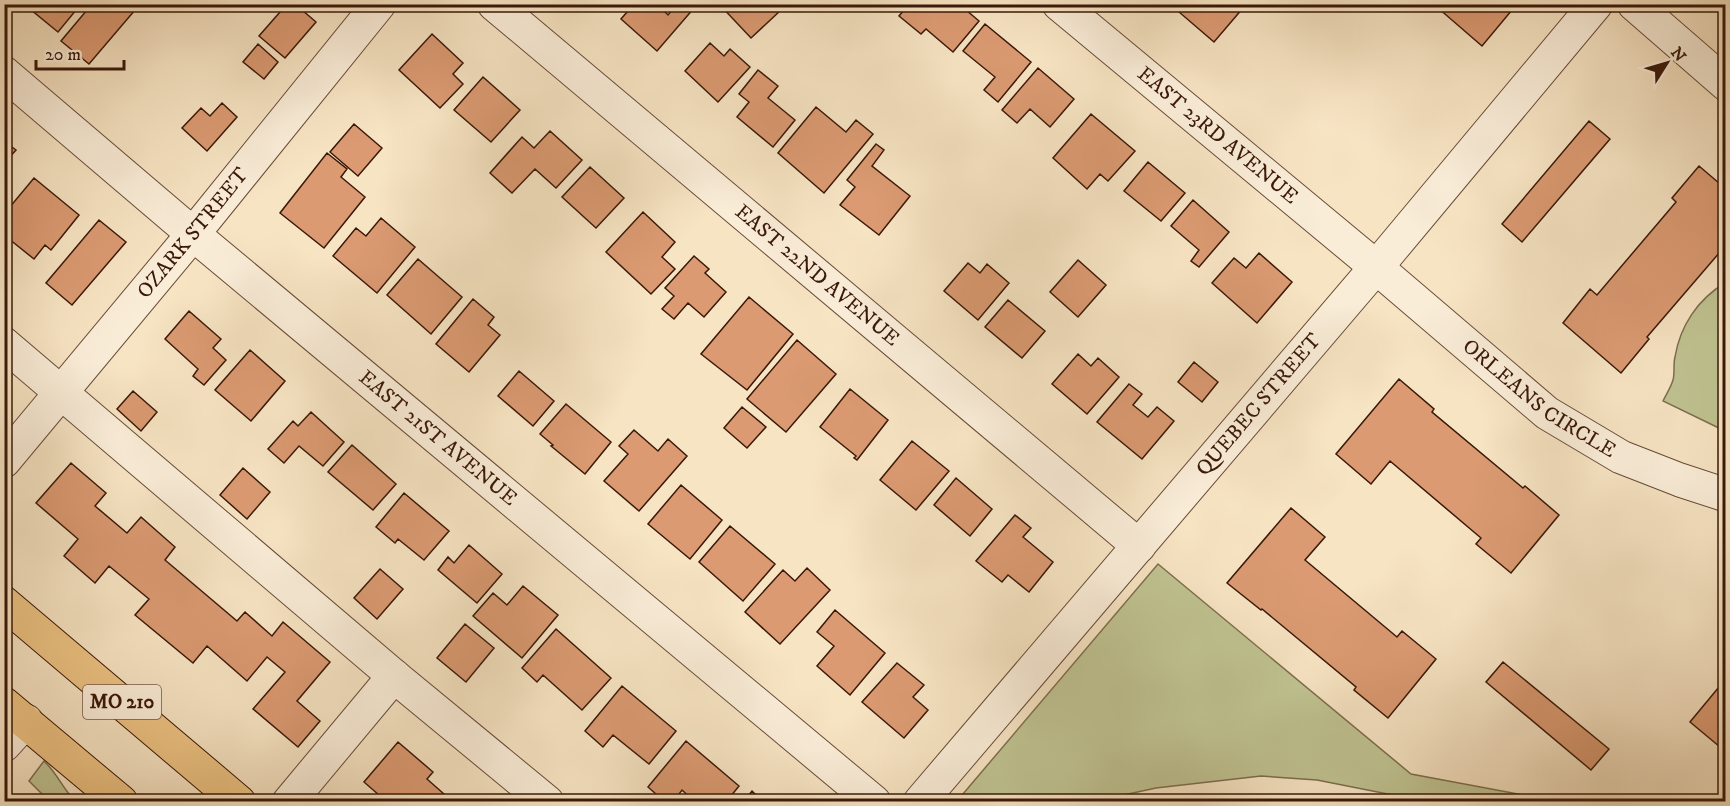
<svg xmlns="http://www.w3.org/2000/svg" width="1730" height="806" font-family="'IM FELL DW Pica',serif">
<rect width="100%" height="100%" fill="#f7e4c3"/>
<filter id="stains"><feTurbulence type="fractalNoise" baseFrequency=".00333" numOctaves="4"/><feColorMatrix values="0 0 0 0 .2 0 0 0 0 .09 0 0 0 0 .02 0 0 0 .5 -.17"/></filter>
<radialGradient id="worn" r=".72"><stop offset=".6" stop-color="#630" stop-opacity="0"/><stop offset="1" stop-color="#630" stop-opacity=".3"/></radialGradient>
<!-- green -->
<path fill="#c0c392" stroke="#7d6e4e" stroke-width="1.5" d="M1725,283V431L1663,401C1666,395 1671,387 1673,380C1675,373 1673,365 1675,357C1680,326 1698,299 1725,283Z
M1158,564L1411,774L1556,801H1423L1317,780L1261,776L1156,788L1096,801H957Z
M44,761C57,773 63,789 75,801H49L29,781Z"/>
<!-- building -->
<path fill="#db9a72" stroke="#3a1809" stroke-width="1.5" d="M33,4H81L58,32L30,9Z
M92,4H129L135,10L89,64L61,41Z
M287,4H295L316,22L285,58L259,36Z
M634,4H657L668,15L677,4H689L694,8L657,51L621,19Z
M719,4H775L781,10L751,38Z
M909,4H959L979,21L953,52L926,29L921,34L899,16Z
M1185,4H1239L1243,8L1214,42L1179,12Z
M1441,4H1517L1482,46L1438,8Z
M985,24L1031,62L998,102L984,90L995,77L963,51Z
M432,34L463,63L453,74L463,84L440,108L399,70Z
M710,43L724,56L730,49L750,67L718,102L685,71Z
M258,44L278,62L264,79L243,62Z
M1038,68L1074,99L1050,127L1030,109L1017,123L1002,110Z
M758,70L778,86L768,98L795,120L773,147L737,117L749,102L739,94Z
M483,77L520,110L491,142L454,110Z
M222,103L237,117L207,151L182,128L201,108L210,116Z
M816,107L846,132L856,120L873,134L824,193L778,153Z
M1091,114L1135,151L1108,181L1100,174L1087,189L1053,158Z
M1589,121L1610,139L1522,242L1502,224Z
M354,124L382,148L358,176L330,152Z
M550,131L582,160L556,188L535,169L512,193L490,173L522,137L534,148Z
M4,141L16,150L4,163Z
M876,144L884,150L872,166L910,196L879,235L840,205L855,187L847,180Z
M327,153L347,169L341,177L365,197L324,248L280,213Z
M1148,162L1185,193L1161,221L1124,191Z
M1699,166L1726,189V245L1647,337L1649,339L1621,373L1563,323L1590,289L1597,295L1676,202L1672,198Z
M590,167L624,198L596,228L562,197Z
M34,178L79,215L51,250L45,245L34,259L4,235V214Z
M1193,200L1229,232L1199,267L1191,261L1199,250L1171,226Z
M643,212L675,242L662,257L675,269L651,294L606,252Z
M381,218L415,247L377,293L333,256L356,228L366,236Z
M99,220L126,242L72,305L46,283Z
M1259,253L1292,282L1257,323L1212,283L1234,258L1246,268Z
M694,256L709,269L705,273L726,292L704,317L688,303L674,319L662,309L674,296L665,288Z
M418,259L462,297L431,334L387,295Z
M1078,260L1106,285L1078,317L1050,292Z
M968,263L980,273L987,264L1009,283L978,320L944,291Z
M749,297L793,334L747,390L701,354Z
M473,299L494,317L488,325L500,335L469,372L436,344Z
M1008,300L1045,331L1022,358L985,327Z
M189,311L221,339L213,348L226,360L204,385L193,376L198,369L165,339Z
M797,340L836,374L786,432L747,399Z
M250,350L285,381L251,421L215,390Z
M1078,354L1091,366L1098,358L1119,377L1087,414L1052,384Z
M1194,362L1218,382L1202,402L1178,382Z
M519,371L554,401L533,426L498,396Z
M1399,379L1434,409L1432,412L1523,488L1525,486L1559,515L1511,573L1476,544L1481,538L1390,461L1371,484L1336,454Z
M1129,384L1142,394L1133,405L1148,417L1157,407L1174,421L1142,459L1097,422Z
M850,389L888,420L857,460L854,458L856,456L820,427Z
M133,391L157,412L141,431L117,409Z
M566,404L611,442L585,474L551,446L553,445L540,434Z
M742,407L766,427L747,448L724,428Z
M311,412L344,442L323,466L299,446L284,463L268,449L293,421L298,426Z
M634,430L658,451L668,439L687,456L639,511L604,481L628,454L619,446Z
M912,441L949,471L916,510L880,480Z
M352,445L396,484L373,510L328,472Z
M71,463L106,493L95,506L127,533L141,517L175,547L165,560L237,621L245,612L272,636L283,622L330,662L297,701L320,721L298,747L253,709L285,672L267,657L247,681L207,646L193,663L135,615L149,599L109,566L95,583L64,556L78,539L36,503Z
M243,468L270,492L247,519L220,495Z
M956,478L992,509L970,536L934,505Z
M681,485L722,520L690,559L648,524Z
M404,493L449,531L424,560L398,539L395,543L376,527Z
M1291,508L1325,537L1305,560L1397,637L1402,631L1436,659L1388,718L1354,690L1356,687L1262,609L1261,610L1227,583Z
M1015,515L1031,528L1023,537L1053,562L1029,592L1008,575L1002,582L976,561Z
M730,526L775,564L743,601L699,562Z
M469,545L502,574L477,603L438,570L448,557L454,563Z
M807,568L830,590L780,644L745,612L783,570L795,581Z
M380,569L403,589L377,619L354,598Z
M523,586L558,615L522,658L473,616L493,593L507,605Z
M835,610L885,653L850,695L817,666L834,646L817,632Z
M465,624L494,648L466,682L437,658Z
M556,629L611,678L582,710L543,675L537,682L522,668Z
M1503,662L1609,749L1591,770L1486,682Z
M897,663L924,685L913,697L928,710L904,738L862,702Z
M622,686L676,731L649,764L613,735L603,747L585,731Z
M1719,687L1726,692V752L1690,722Z
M686,741L739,786L726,802H695L682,790L673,802H665L648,787Z
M398,742L433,772L427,779L453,802H387L364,782Z
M752,791L763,802H743Z"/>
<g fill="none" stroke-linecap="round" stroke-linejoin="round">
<defs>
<g id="minor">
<path id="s1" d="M494,4L1139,546"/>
<path id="s2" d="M1059,4L1376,267L1547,413L1621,457L1680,480L1726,495"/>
<path d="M1634,4L1726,84"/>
<path id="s3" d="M4,73L193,234L874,802"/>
<path d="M4,344L394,676L547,802"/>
<path id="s4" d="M4,461L193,234L379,4"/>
<path d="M4,745L26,721"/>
<path d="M289,802L394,676"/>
<path id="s5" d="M920,802L1389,252L1596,4"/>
</g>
<path id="major" d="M4,603L239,802
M4,704L121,802"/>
</defs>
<!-- minor casing -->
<use href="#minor" stroke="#694b38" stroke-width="35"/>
<!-- major casing -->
<use href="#major" stroke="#3a1809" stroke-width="35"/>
<!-- minor -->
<use href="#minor" stroke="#faedd8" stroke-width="33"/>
<!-- major -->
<use href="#major" stroke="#ecc282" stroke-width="33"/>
</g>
<g text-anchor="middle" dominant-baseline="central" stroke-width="4.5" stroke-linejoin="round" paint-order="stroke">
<!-- shield labels -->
<rect fill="#faedd8" stroke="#745847" stroke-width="1.5" x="83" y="685" width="78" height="34" rx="4.5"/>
<g font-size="20" font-weight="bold" fill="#3a1809">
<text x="122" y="702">MO 210</text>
</g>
<!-- street labels -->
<g font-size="21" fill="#3a1809" stroke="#faedd8">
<text stroke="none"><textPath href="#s2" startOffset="206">EAST 23RD AVENUE</textPath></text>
<text stroke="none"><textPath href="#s4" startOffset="296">OZARK STREET</textPath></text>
<text stroke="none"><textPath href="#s1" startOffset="422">EAST 22ND AVENUE</textPath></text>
<text stroke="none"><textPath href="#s2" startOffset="622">ORLEANS CIRCLE</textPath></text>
<text stroke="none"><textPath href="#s5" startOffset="522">QUEBEC STREET</textPath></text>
<text stroke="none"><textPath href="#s3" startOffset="567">EAST 21ST AVENUE</textPath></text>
</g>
</g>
<!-- margin -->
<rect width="1730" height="806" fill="none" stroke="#f7e4c3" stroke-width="24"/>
<rect x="6" y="6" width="1718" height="794" fill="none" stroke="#3a1809" stroke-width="3"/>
<rect x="12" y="12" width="1706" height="782" fill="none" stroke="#3a1809" stroke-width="1.5"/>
<!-- north arrow -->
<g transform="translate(1667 63) rotate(53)" stroke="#faedd8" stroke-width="4.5" paint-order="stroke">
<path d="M0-4.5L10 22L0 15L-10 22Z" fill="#3a1809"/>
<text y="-9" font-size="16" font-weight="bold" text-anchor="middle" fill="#3a1809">N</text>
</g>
<!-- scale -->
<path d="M36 60v9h88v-9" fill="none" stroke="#3a1809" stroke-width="3"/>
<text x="45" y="60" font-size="18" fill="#3a1809" stroke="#faedd8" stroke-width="4.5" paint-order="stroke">20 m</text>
<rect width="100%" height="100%" filter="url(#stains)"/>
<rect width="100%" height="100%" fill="url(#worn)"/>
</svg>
